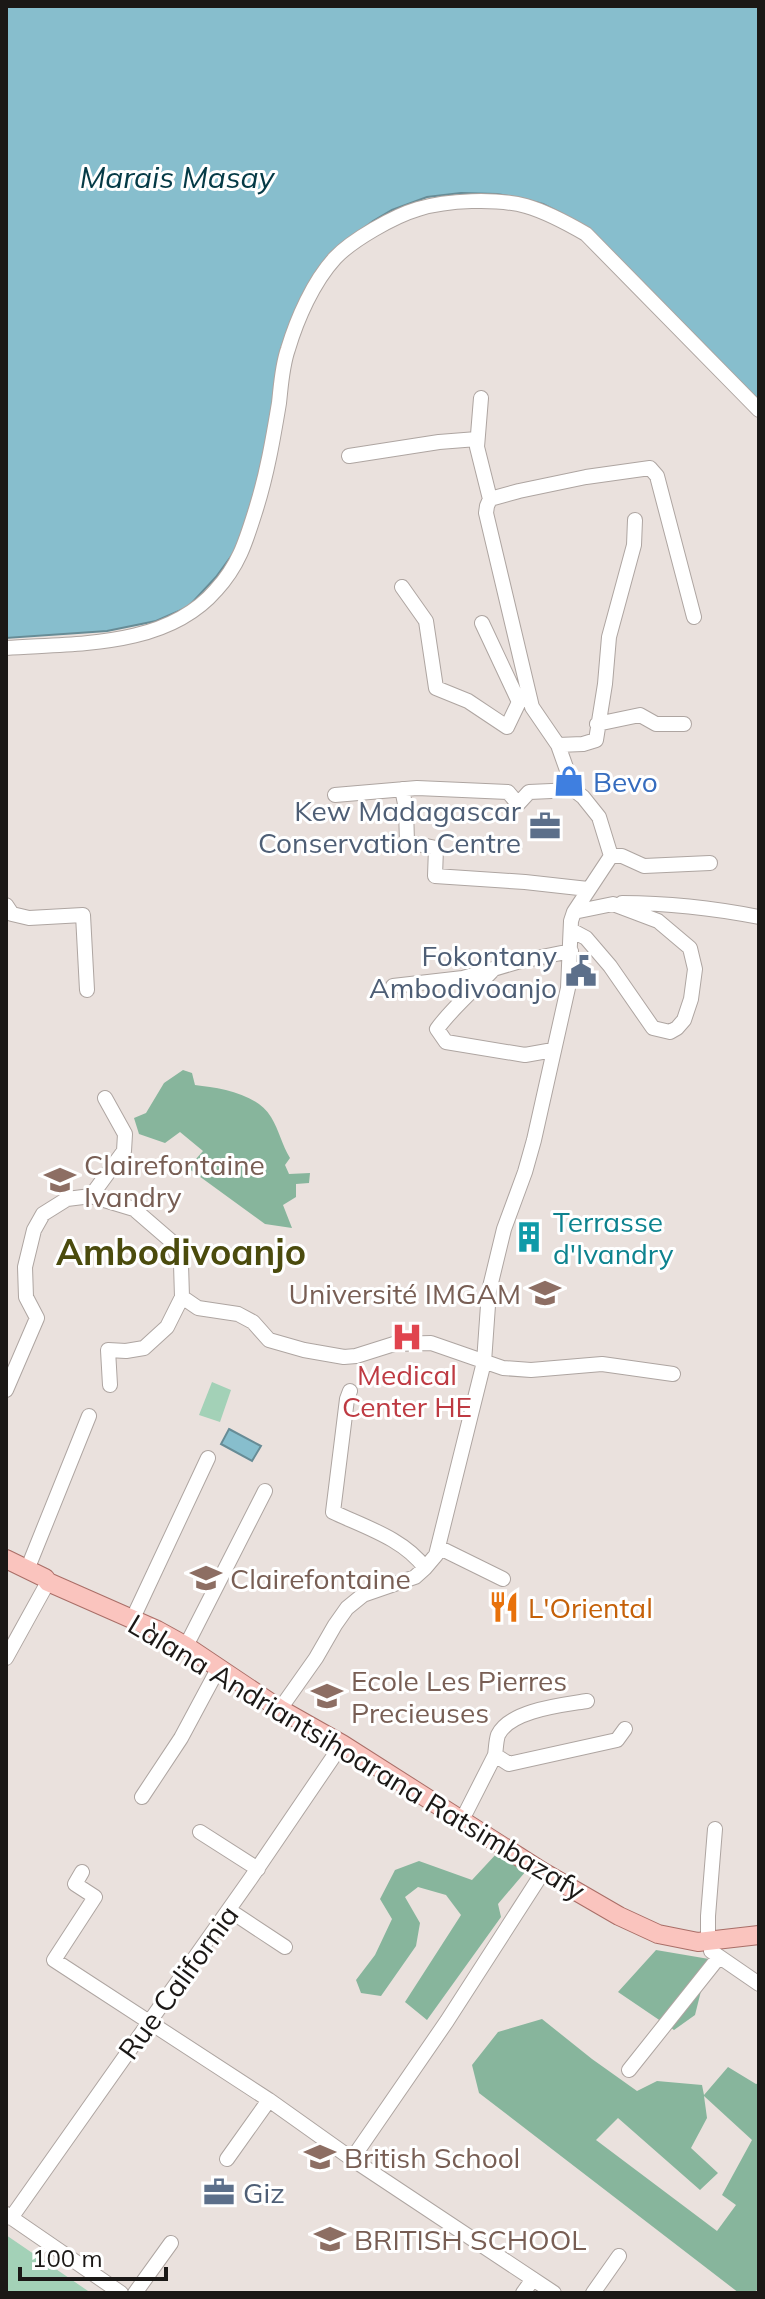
<svg xmlns="http://www.w3.org/2000/svg" width="765" height="2299" font-family="Mulish,sans-serif">
<rect width="100%" height="100%" fill="#eae1dd"/>
<!-- green -->
<path fill="#a3d1b7" d="M212,1382L231,1390L220,1422L199,1415Z
M6,2235L91,2293H6Z"/>
<!-- forest -->
<path fill="#87b59c" fill-rule="evenodd" d="M183,1070L192,1073L195,1085C220,1088 256,1093 271,1117C279,1130 282,1145 290,1158L285,1165L289,1174L310,1173L309,1183L296,1184V1197L283,1205L292,1228L265,1224L188,1168L203,1151L180,1132L165,1143L139,1134L134,1118L146,1113L164,1083Z
M498,1852L526,1871L498,1904L501,1917L427,2020L405,2002L461,1915L446,1895L418,1887L405,1897L420,1923L416,1946L381,1996L361,1993L356,1980L375,1955L392,1919L380,1899L395,1870L419,1861L472,1880Z
M656,1950L709,1959L695,2015L674,2030L618,1992Z
M542,2019L592,2059L637,2091L657,2081L702,2085L704,2095L728,2067L756,2084L759,2083V2289L752,2293H739L479,2093L472,2065L498,2032ZM704,2096L752,2140L722,2195L736,2205L717,2231L596,2140L618,2118L700,2190L718,2173L691,2148L707,2118Z"/>
<!-- water -->
<path fill="#87becd" stroke="#678c96" stroke-width="2" d="M6,6H759V403L563,214L543,204L520,198L497,194L461,193L427,197L392,210L373,221L333,252L308,293L265,462L240,544L216,577L188,607L156,621L107,631L6,638Z
M229,1429L261,1446L252,1461L221,1444Z"/>
<g fill="none" stroke-linecap="round" stroke-linejoin="round">
<defs>
<path id="minor" d="M349,456L439,442L477,439
M490,499L519,491L586,477L650,468L657,476L694,617
M402,587L426,621L436,688L468,701L507,727L519,702L482,623
M6,648C76,643 166,648 216,590C239,565 246,541 256,509C267,474 273,439 279,403C281,385 282,366 288,349C297,319 313,282 335,258C352,240 394,216 418,209C447,200 496,198 526,206C547,212 567,223 586,234L759,410
M597,724L640,715L656,724H684
M558,745L583,744L596,740L605,684L609,637L634,545L635,520
M402,789L406,809L407,842L436,848L435,876L525,882L588,889
M335,795L417,788L508,792L518,804L529,792L574,790
M611,856H622L644,866L710,863
M622,903C669,903 713,908 759,917
M6,905L12,914L29,918L83,915L87,990
M571,930L586,938L610,966L653,1028L670,1032L677,1028L684,1020L691,999L695,969L690,948L658,921L613,904L574,912
M492,971C474,990 453,1007 437,1029L446,1042L525,1055L553,1050
M393,986L463,978L517,962L571,951
M91,1196L124,1151L125,1134L105,1098
M182,1297L198,1308L238,1314L253,1322L269,1340L304,1350L344,1357L356,1356L394,1344L431,1343L503,1368L531,1370L602,1364L673,1374
M6,1390L37,1318L26,1297L25,1267L34,1230L43,1214L67,1199L91,1196L134,1209L171,1241L181,1264L182,1297L167,1327L144,1348L126,1351L108,1350L110,1385
M350,1391L347,1399L333,1512C365,1527 404,1539 425,1568
M438,1547L503,1579
M27,1570L89,1416
M133,1618L208,1458
M186,1646L265,1491
M6,1658L48,1582
M280,1709L316,1658L335,1625L347,1608L363,1595L415,1577L425,1568L436,1555L484,1362L489,1291L504,1229L525,1172L534,1140L568,988L571,921L574,912L611,856L599,817L583,797L574,790L558,745L532,707L486,513L487,506L490,499L477,447L481,398
M495,1755C496,1749 496,1741 498,1735C510,1710 563,1705 587,1701
M142,1797L181,1738L218,1669
M462,1820L495,1755L509,1764L617,1740L625,1729
M200,1832L258,1869
M82,1872L75,1884L95,1897L54,1960L269,2100L352,2159L554,2293
M229,1910L285,1947
M708,1941V1916L715,1829
M711,1951L759,1984
M629,2070L719,1957
M227,2159L269,2100
M352,2159L447,2021L543,1872
M6,2214L121,2293
M11,2218L251,1878L342,1744
M135,2293L171,2243
M523,2293L533,2279
M593,2293L619,2256"/>
<path id="major" d="M6,1559L45,1578L48,1582L157,1630L186,1646L280,1709L342,1744L543,1872L619,1916L658,1934L698,1942L759,1935"/>
</defs>
<!-- minor casing -->
<use href="#minor" stroke="#aea5a1" stroke-width="16"/>
<!-- major casing -->
<use href="#major" stroke="#a96e67" stroke-width="20"/>
<!-- minor -->
<use href="#minor" stroke="#fff" stroke-width="14"/>
<!-- major -->
<use href="#major" stroke="#fac4be" stroke-width="18"/>
</g>
<!-- icons -->
<defs>
<symbol id="shop-bare" viewBox="-9 -9 18 18"><path d="M-5-2.5h2.3a2.7 3.5 0 0 1 5.4 0H5L5.5 6h-11ZM-1.5-2.5h3a1.5 2.3 0 0 0-3 0Z" fill="#3f7fe0" stroke="#fff" stroke-width="2.5" paint-order="stroke"/></symbol>
<symbol id="office-bare" viewBox="-9 -9 18 18"><path d="M-6-3h4V-5.5h4V-3h4V5H-6ZM-1-4.5V-3h2v-1.5ZM-6 0V1H6V0Z" fill="#5c6f8a" stroke="#fff" stroke-width="2.5" paint-order="stroke"/></symbol>
<symbol id="civic-bare" viewBox="-9 -9 18 18"><path d="M-.6-6.5H3V-4.5H.6V-3L4-1V1h2V6H-6V1h2V-1L-.6-3ZM-1.2 2.5V6h2.4V2.5Z" fill="#5c6f8a" stroke="#fff" stroke-width="2.5" paint-order="stroke"/></symbol>
<symbol id="school-bare" viewBox="-9 -9 18 18"><path d="M0-5L7-2L0 1L-7-2ZM-4 1L0 2.5L4 1V4Q0 6-4 4Z" fill="#8d6e63" stroke="#fff" stroke-width="2.5" paint-order="stroke"/></symbol>
<symbol id="building-bare" viewBox="-9 -9 18 18"><path d="M-4-6H4V6H1V3H-1V6H-4ZM-2.5-4.3h1.7v1.8h-1.7ZM.8-4.3h1.7v1.8H.8ZM-2.5-1h1.7V.8h-1.7ZM.8-1h1.7V.8H.8Z" fill="#0f9aa8" stroke="#fff" stroke-width="2.5" paint-order="stroke"/></symbol>
<symbol id="university-bare" viewBox="-9 -9 18 18"><path d="M0-5L7-2L0 1L-7-2ZM-4 1L0 2.5L4 1V4Q0 6-4 4Z" fill="#8d6e63" stroke="#fff" stroke-width="2.5" paint-order="stroke"/></symbol>
<symbol id="hospital-bare" viewBox="-9 -9 18 18"><path d="M-5-5h3v3.5h4V-5h3V5h-3V1.5h-4V5h-3Z" fill="#e0444e" stroke="#fff" stroke-width="2.5" paint-order="stroke"/></symbol>
<symbol id="restaurant-bare" viewBox="-9 -9 18 18"><path d="M-5-6h1v4h1v-4h1v4h1v-4h1v5L-1.5 .5V6h-2V.5L-5-1ZM5-6V6H3V1.5H1.5Q1.5-4 5-6Z" fill="#e8710a" stroke="#fff" stroke-width="2.5" paint-order="stroke"/></symbol>
</defs>
<g fill-rule="evenodd">
<use href="#shop-bare" x="547" y="759" width="44" height="44"/>
<use href="#office-bare" x="523" y="804" width="44" height="44"/>
<use href="#civic-bare" x="559" y="949" width="44" height="44"/>
<use href="#school-bare" x="38" y="1158" width="44" height="44"/>
<use href="#building-bare" x="507" y="1215" width="44" height="44"/>
<use href="#university-bare" x="523" y="1271" width="44" height="44"/>
<use href="#hospital-bare" x="385" y="1315" width="44" height="44"/>
<use href="#school-bare" x="184" y="1556" width="44" height="44"/>
<use href="#restaurant-bare" x="482" y="1585" width="44" height="44"/>
<use href="#school-bare" x="305" y="1674" width="44" height="44"/>
<use href="#school-bare" x="298" y="2135" width="44" height="44"/>
<use href="#office-bare" x="197" y="2170" width="44" height="44"/>
<use href="#school-bare" x="308" y="2217" width="44" height="44"/>
</g>
<g text-anchor="middle" dominant-baseline="central" stroke-width="6" stroke-linejoin="round" paint-order="stroke">
<!-- shop labels -->
<g font-size="28" fill="#366cbe" stroke="#fff" text-anchor="start">
<text x="593" y="781">Bevo</text>
</g>
<!-- service labels -->
<g font-size="28" fill="#4e5e75" stroke="#fff" text-anchor="end">
<text x="521" y="810">Kew Madagascar<tspan x="521" dy="32">Conservation Centre</tspan></text>
<text x="557" y="955">Fokontany<tspan x="557" dy="32">Ambodivoanjo</tspan></text>
<text x="243" y="2192" text-anchor="start">Giz</text>
</g>
<!-- education labels -->
<g font-size="28" fill="#785e54" stroke="#fff" text-anchor="start">
<text x="84" y="1164">Clairefontaine<tspan x="84" dy="32">Ivandry</tspan></text>
<text x="521" y="1293" text-anchor="end">Université IMGAM</text>
<text x="230" y="1578">Clairefontaine</text>
<text x="351" y="1680">Ecole Les Pierres<tspan x="351" dy="32">Precieuses</tspan></text>
<text x="344" y="2157">British School</text>
<text x="354" y="2239">BRITISH SCHOOL</text>
</g>
<!-- culture labels -->
<g font-size="28" fill="#0d838f" stroke="#fff" text-anchor="start">
<text x="553" y="1221">Terrasse<tspan x="553" dy="32">d'Ivandry</tspan></text>
</g>
<!-- health labels -->
<g font-size="28" fill="#be3a42" stroke="#fff">
<text x="407" y="1374">Medical<tspan x="407" dy="32">Center HE</tspan></text>
</g>
<!-- food labels -->
<g font-size="28" fill="#c56008" stroke="#fff" text-anchor="start">
<text x="528" y="1607">L'Oriental</text>
</g>
<!-- street labels -->
<g font-size="28" fill="#1b1816" stroke="#fff">
<text transform="translate(357 1757) rotate(31)">Làlana Andriantsihoarana Ratsimbazafy</text>
<text transform="translate(178 1982) rotate(-54)">Rue California</text>
</g>
<!-- water labels -->
<g font-size="30" font-style="italic" fill="#053a46" stroke="#fff">
<text x="177" y="177">Marais Masay</text>
</g>
<!-- district labels -->
<g font-size="36" font-weight="bold" fill="#4b4b0d" stroke="#fff">
<text x="181" y="1251">Ambodivoanjo</text>
</g>
</g>
<!-- border -->
<rect width="765" height="2299" fill="none" stroke="#1b1816" stroke-width="16"/>
<!-- scale -->
<path d="M20 2267v12h146v-12" fill="none" stroke="#1b1816" stroke-width="4"/>
<text x="32" y="2267" font-size="24" fill="#1b1816" stroke="#ffffff" stroke-width="6" paint-order="stroke">100 m</text>
</svg>
